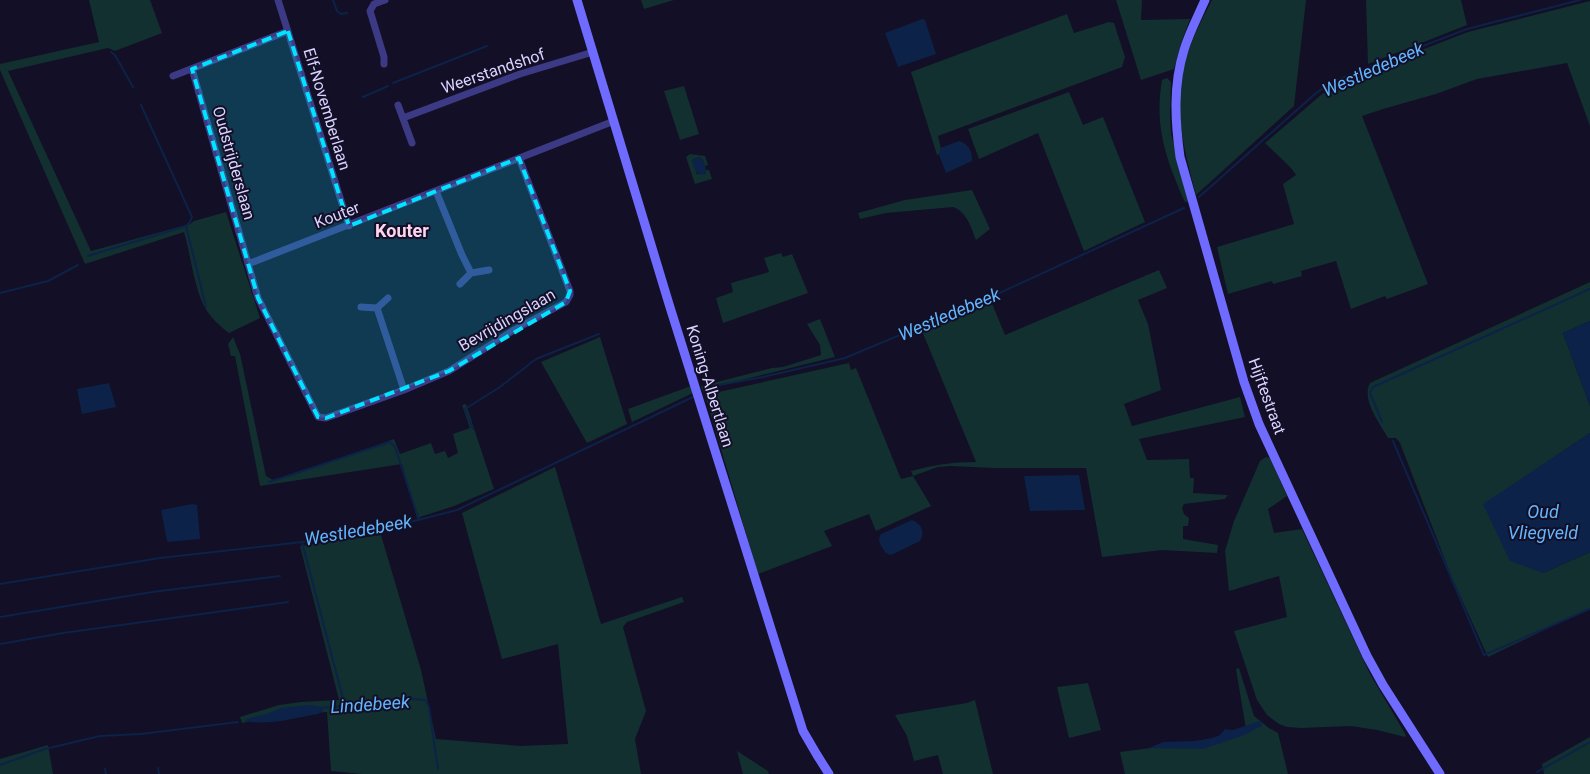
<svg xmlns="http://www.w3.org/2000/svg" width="1590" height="774" font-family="Roboto,sans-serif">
<rect width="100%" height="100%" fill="#130f26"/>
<!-- green -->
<path fill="#12302f" d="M89,0H150L162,33L115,51L108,48L8,71L91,251L190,224L194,221L226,212L260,318L229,333C220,326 213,320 207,311C194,291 191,255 184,232L85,264L0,70V64L99,42Z
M641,0H674L644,9Z
M1116,0H1142L1141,20L1190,19L1181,43L1174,69L1141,80Z
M1212,0H1306L1294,106L1196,195C1185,154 1174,113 1183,71C1188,46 1200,23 1212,0Z
M1366,0H1461L1467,25L1368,64Z
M1590,1V126L1567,63L1477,79L1436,94L1383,109L1362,116L1428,284L1387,299L1385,296L1351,309L1336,261L1301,271L1302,276L1273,284L1272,281L1228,294L1217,247L1294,224L1283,184L1296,175L1291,168L1265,143L1321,95L1334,86L1372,69L1468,32Z
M1067,14L1074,33L1109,22L1114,23L1125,57L1122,67L938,136L942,153L937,155L911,72Z
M1167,78L1171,82L1170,114L1171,134L1188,202H1185C1166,160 1154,126 1162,80Z
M684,86L699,134L680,140L664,91Z
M1069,92L1083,125L1103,117L1145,222L1084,251L1038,133L979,159L968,129Z
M690,154L705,156L708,165L705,166L702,159L699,157L692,160L697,174H705L706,170H709L712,179L695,184L686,157Z
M972,190L990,229L976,240C971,227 967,212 953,207L886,213L860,219L858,213L905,200Z
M781,253L783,257L792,254L808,293L723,323L716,298L733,292L731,283L769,272L764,258Z
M1159,270L1167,288L1138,300L1148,324L1161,390L1124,404L1132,426L1240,397L1245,417L1139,439L1147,460L1189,459L1190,478H1194L1193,493L1228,495L1225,499L1184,504L1182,508L1184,514L1189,518L1188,526H1183V539L1218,545L1217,553L1162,550L1102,557L1086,468H993L951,466L938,467L913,476L931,506L876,531L869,514L824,531L832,546L758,574L705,395L849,363L851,370L856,368L901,479L913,476L911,471C934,465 952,462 976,462L922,331L991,301L1005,335Z
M1590,282V321L1563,333L1590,406V433L1483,505L1543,573L1590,552V608L1488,657L1452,578L1400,443L1396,438H1388C1380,423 1361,400 1370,383Z
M820,319L835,357L702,390L701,386L772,368L783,367L821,355L820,345L807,324Z
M233,337L240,354L266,476L273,480L290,476L394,439L400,454L431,443L435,454L445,451L448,458L458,453L453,434L470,428L462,405L466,404L494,489L454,506L417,518L402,464L260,486L235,356H231L228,344Z
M600,337L627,424L587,443L541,362Z
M691,386L693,393L632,422L628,409Z
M1266,457L1270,458L1287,496L1268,509L1274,533L1302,529L1370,674L1406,735L1405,737L1377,730L1351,726L1301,728L1287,727L1279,724L1267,715L1257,700L1234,631L1287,617L1279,576L1229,591L1225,551L1234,521L1260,461Z
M555,467L601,624L682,597L684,602L627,622L623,627L646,711L635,739L641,774H362L331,771L327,712L275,716L242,723L240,717L279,705L301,702L339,700L300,546L381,535L421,670L436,739L521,746L568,744L558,644L502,659L462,513Z
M1239,668L1254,716L1269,728L1278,733L1288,774H1125L1120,752L1205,741L1246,729L1236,669Z
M1088,683L1101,730L1069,738L1057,687Z
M975,700L993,774H943L938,755L914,761L907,736L895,715L967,703Z
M1590,737V774H1544L1542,764Z
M48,745L53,774H0V759Z
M737,751L768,771L769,774H743Z"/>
<!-- water -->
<path fill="#0c2248" d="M922,19L925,20L936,54L898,67L885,33Z
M959,141C968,143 973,152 972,161L946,173L939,155L940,148Z
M699,157C704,160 706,166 706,172L703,175C694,173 694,168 692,160Z
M1590,321V406L1563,333Z
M109,383L116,407L82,414L77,389Z
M1590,433V552L1543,573L1510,561L1483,504Z
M1079,475L1085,510L1030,511L1024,476Z
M192,504L197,505L200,539L168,542L167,541L161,510Z
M912,520C922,524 925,532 920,541L891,555L886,553C882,547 876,541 881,534Z
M310,705L324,707L323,711L318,714C294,718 268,726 245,721L246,719L267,714L281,708Z
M1260,721L1262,722V726L1242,736L1203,749L1149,748L1163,742L1194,741L1212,738L1220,735L1225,729L1233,730Z"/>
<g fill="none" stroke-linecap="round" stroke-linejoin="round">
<!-- stream -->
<path stroke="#0c2248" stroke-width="2" d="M333,0L337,11L341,14L347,13
M111,52L115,55L133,87
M393,83L487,46
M363,97L388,86
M141,105L192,217L190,222L186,226
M1199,197L1316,93L1333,82L1376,64L1467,29L1580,0
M88,256L186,226L206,307
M0,293L48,281L78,265
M704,391L719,385L763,377L845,358L993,296L1184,208
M1382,422L1370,393L1373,387L1590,289
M473,429L465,409L500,387L536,359L599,334
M1393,441L1484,655L1590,609
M269,482L390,442L395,447L419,520
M302,542L345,706
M0,584L160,558L302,542L383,529L457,510L693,397
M0,617L152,592L280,576
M0,644L63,633L288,602
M322,708L412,699L426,700L429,707L438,769
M0,765L45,749L100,736L141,734L238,722
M158,768L159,774
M105,769L106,774
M1537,772L1590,742"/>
<!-- street -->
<path stroke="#3d3a85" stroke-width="7" d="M278,0L349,226
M384,64V57L370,11L374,4L385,0
M192,69L258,298L318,417L326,418L404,390L449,371L514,330L566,302L570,295V291L519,158
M173,76L288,31
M398,105L412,143
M403,118L520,74L593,52
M436,191L462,255L471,273
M248,264L614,121
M460,284L471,273L489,270
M361,307L377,308L388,298
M377,308L404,390"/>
<!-- secondary -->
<path stroke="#6f6bff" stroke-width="9" d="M577,0L669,304L803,731L817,755L829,774
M1205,0C1198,16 1189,33 1184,50C1173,85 1175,121 1180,157L1244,382L1259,424L1367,656L1383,685L1440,774"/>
</g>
<!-- marked area -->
<path fill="#00e5ff" fill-opacity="0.2" stroke="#00e5ff" stroke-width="4" stroke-dasharray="10 6" stroke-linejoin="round" d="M288,31L349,226L519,158L570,291L566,302L449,371L326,418L318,417L258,298L192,69Z"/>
<g text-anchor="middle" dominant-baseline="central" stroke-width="4" stroke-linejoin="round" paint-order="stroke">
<!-- street labels -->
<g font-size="16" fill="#d9d4ff" stroke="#130f26">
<text transform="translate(493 71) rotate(-19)">Weerstandshof</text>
<text transform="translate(327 109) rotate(73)">Elf-Novemberlaan</text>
<text transform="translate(234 163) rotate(74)">Oudstrijderslaan</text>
<text transform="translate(337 215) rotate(-21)">Kouter</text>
<text transform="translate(507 320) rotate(-30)">Bevrijdingslaan</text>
<text transform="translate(710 386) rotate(73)">Koning-Albertlaan</text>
<text transform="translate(1267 396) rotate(70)">Hijftestraat</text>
</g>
<!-- water labels -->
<g font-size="18" font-style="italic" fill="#62b6ff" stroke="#130f26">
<text transform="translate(1373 69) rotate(-24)">Westledebeek</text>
<text transform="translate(949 314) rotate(-23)">Westledebeek</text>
<text x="1543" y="511">Oud<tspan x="1543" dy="21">Vliegveld</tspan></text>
<text transform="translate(358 530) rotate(-10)">Westledebeek</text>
<text transform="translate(370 704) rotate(-4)">Lindebeek</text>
</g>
<!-- neighbourhood labels -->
<g font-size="18" font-weight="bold" fill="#ffd6f0" stroke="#130f26">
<text x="402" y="230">Kouter</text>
</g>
</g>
</svg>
